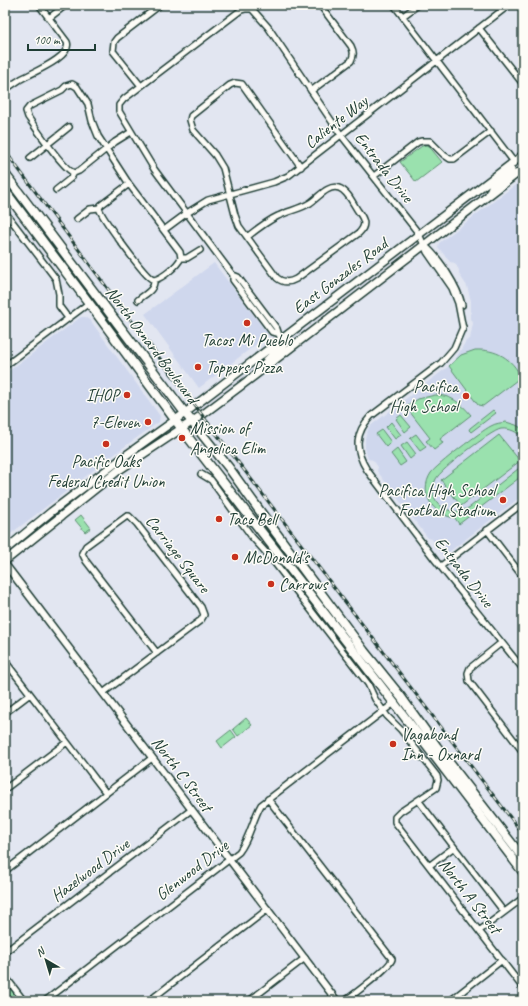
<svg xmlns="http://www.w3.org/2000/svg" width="528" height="1006" font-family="Caveat,sans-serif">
<rect width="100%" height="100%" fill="#e2e6f1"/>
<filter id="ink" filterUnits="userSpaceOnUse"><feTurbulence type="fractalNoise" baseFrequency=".025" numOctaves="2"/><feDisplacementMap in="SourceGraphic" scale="8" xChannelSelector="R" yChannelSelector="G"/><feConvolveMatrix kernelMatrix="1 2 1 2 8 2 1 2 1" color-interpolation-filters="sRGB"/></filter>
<g filter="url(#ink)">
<!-- built -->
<path fill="#cfd7ed" d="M519,182H523V495L445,555L441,554L438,550V547L432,539L428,538L377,471L378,467L373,460L368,459L365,448V438L369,427L449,366L456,358L466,341L470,339L473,323L471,319V301L467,286L459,274V270L455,263L450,262L438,247L439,243Z
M214,263L267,333V336L199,388L145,314Z
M81,317H86L90,320L160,416L159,422L128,444L5,538V374Z"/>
<!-- green -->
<path fill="#9ae1ae" stroke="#5c8f71" d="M426,145H428L442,162L416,182L400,162L422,146Z
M475,350C496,349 512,358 521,377L483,406L478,405L449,366L461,355Z
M435,395C451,395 461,403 471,415L440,439L443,443L434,450L426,441L430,438L406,407L418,399Z
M493,410L496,413L471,432L469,430L470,428Z
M401,415L411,427L405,432L396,419Z
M391,422L401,435L395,439L386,427Z
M506,422L516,425L523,429V438C517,432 510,428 501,429C492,430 440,470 436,479C424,501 450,520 470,507L523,465V475L459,524L455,518C433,515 418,493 431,473C437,465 481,431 491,426C496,423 501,423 506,422Z
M382,430L391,442L386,447L376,434Z
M416,434L426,447L420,451L410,438Z
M499,435L520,461L461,506L441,480Z
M407,442L416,454L410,459L401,446Z
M397,449L406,462L400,466L391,454Z
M81,515L91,528L85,532L75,520Z
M246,718L252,725L238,736L233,729Z
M231,730L236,737L222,748L217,741Z
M5,982L20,1001H5Z"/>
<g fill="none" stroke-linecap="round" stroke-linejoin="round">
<defs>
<path id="minor" d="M394,5L514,162
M403,16L418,5
M49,18L66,5
M479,28L523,84
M141,86L113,51L114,42L117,38L160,5
M5,90C10,86 15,83 21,79C31,73 73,57 67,42L39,5
M311,91L351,61C354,55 354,52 351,46L320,5
M30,158L69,127
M74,173C64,170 35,127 28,117L26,111L30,106L62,90L66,86L72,84L77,87L88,104L92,121L98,136L129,184L180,252L181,258
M374,176L418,142L422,141H430L444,155L450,159H454L491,131
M56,190L71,178L74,173L79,171L115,142L131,132
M99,208C101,217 140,269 149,277C151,279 151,279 154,280
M99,208L101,205L129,184
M5,212L56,279L59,294V306L68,318
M77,219L90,209L99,208
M164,230L187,213L208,200L274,182L288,176L509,5
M247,237C257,229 267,221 278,216C288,211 300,209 310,203C318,198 328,184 339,188C348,191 353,204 358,211C364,219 367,225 359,233L296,279C289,283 283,283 277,278L239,226L235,215L223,168L215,155L193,130L190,120L191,116L230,85L235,83L242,84L301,167
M424,245C439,257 458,287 462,305
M233,275L238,277L277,329L279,335
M154,280C163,278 177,266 181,258H187L200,250
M138,300C145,294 155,290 154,280
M463,327L454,348L441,363L371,416C355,433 354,449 367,470L436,561L523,669
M277,333L272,332L233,280V275L229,270L154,169L119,111V105L124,99L241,10L245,9H252L268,27L341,135L419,234L427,252L452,288L458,303L463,329
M5,366L89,303
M201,474L211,480L252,537L270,557L368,684L375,699L387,716L401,730L437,776L438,780L436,788L400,812L395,817V822L523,988
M487,530L523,577
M441,566L523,503
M501,643L470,668L468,673L469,681L523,752
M5,661L106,793
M103,693L201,620L204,615L201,607L137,524L129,516H127L86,546L82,553L86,561L157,653
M5,713L30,694
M5,789L67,742
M268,799L392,959C391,967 354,994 345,1001
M418,800L504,912
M429,866L454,847
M5,871L152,758
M479,931L523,898
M5,952L191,810
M5,976L24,1001
M45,1001L239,852C250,838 252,821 261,805L394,703
M149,1001L268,909
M249,1001L305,958
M450,1001L502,960"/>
<path id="tertiary" d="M5,564L337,1001"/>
<path id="secondary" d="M489,194L493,185L511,170
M263,368L267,360L283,345V342L281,338
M5,550L51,512L129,453L185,413L523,155
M5,561L119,470L202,415L254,376L523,169"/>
<path id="primary" d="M5,174L185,413L229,468L262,514L364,651L401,697L437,747L523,858
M5,191L89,303L181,428L394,703L523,872"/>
</defs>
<!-- minor casing -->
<use href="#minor" stroke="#1f3d34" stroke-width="8"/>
<!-- tertiary casing -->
<use href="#tertiary" stroke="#1f3d34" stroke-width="9"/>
<!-- secondary casing -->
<use href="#secondary" stroke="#1f3d34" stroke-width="10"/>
<!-- primary casing -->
<use href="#primary" stroke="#1f3d34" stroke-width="11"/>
<!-- minor -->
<use href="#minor" stroke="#fdfcf7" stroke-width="5"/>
<!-- tertiary -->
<use href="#tertiary" stroke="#fdfcf7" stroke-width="6"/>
<!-- secondary -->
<use href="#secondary" stroke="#fdfcf7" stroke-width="7"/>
<!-- primary -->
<use href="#primary" stroke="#fdfcf7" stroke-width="8"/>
<defs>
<path id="rail" d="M5,151L202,415L523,834"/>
</defs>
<!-- rail casing -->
<use href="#rail" stroke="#1f3d34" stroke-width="3"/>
<!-- rail -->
<use href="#rail" stroke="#fdfcf7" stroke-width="1.5" stroke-dasharray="4.5" stroke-linecap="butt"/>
</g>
</g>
<!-- markers -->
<g fill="#c8321e" stroke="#fdfcf7" stroke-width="1.5">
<circle cx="247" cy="323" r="4"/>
<circle cx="198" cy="367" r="4"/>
<circle cx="127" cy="395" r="4"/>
<circle cx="466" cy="396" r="4"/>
<circle cx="148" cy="422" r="4"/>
<circle cx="182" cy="438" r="4"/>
<circle cx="106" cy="444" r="4"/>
<circle cx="503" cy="500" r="4"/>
<circle cx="219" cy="519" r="4"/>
<circle cx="235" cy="557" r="4"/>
<circle cx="271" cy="584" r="4"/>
<circle cx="393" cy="744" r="4"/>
</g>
<g text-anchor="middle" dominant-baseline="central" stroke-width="3" stroke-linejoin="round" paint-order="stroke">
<!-- street labels -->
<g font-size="17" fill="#1f3d34" stroke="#fdfcf7">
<text transform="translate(336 122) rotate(-38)">Caliente Way</text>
<text transform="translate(384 167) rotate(52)">Entrada Drive</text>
<text transform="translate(340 276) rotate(-37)">East Gonzales Road</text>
<text transform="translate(152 345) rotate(53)">North Oxnard Boulevard</text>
<text transform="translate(178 554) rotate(52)">Carriage Square</text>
<text transform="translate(464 572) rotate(52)">Entrada Drive</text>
<text transform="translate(182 774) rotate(53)">North C Street</text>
<text transform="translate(90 870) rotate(-37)">Hazelwood Drive</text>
<text transform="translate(192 870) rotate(-38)">Glenwood Drive</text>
<text transform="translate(470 896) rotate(52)">North A Street</text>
</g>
<!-- poi labels -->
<g font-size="17" fill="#1f3d34" stroke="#fdfcf7" text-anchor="start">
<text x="247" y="340" text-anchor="middle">Tacos Mi Pueblo</text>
<text x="206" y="367">Toppers Pizza</text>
<text x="458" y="386" text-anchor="end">Pacifica<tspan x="458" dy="20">High School</tspan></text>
<text x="119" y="395" text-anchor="end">IHOP</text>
<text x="140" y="422" text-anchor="end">7-Eleven</text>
<text x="190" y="428">Mission of<tspan x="190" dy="20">Angelica Elim</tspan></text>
<text x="106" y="461" text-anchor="middle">Pacific Oaks<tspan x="106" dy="20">Federal Credit Union</tspan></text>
<text x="495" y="490" text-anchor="end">Pacifica High School<tspan x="495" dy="20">Football Stadium</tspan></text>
<text x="227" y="519">Taco Bell</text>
<text x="243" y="557">McDonald's</text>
<text x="279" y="584">Carrows</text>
<text x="401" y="734">Vagabond<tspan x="401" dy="20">Inn - Oxnard</tspan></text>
</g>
</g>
<!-- margin -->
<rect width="528" height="1006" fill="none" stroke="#fdfcf7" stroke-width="20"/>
<rect x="10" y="10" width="508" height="986" fill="none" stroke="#1f3d34" stroke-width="1.5" filter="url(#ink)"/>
<!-- north arrow -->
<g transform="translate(46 960) rotate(322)" stroke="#fdfcf7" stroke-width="3" paint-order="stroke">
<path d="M0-3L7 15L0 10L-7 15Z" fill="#1f3d34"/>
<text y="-6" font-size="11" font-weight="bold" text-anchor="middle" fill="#1f3d34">N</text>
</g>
<!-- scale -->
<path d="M28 44v6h67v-6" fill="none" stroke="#1f3d34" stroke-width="2"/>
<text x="34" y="44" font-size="12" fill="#1f3d34" stroke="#fdfcf7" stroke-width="3" paint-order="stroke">100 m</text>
</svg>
